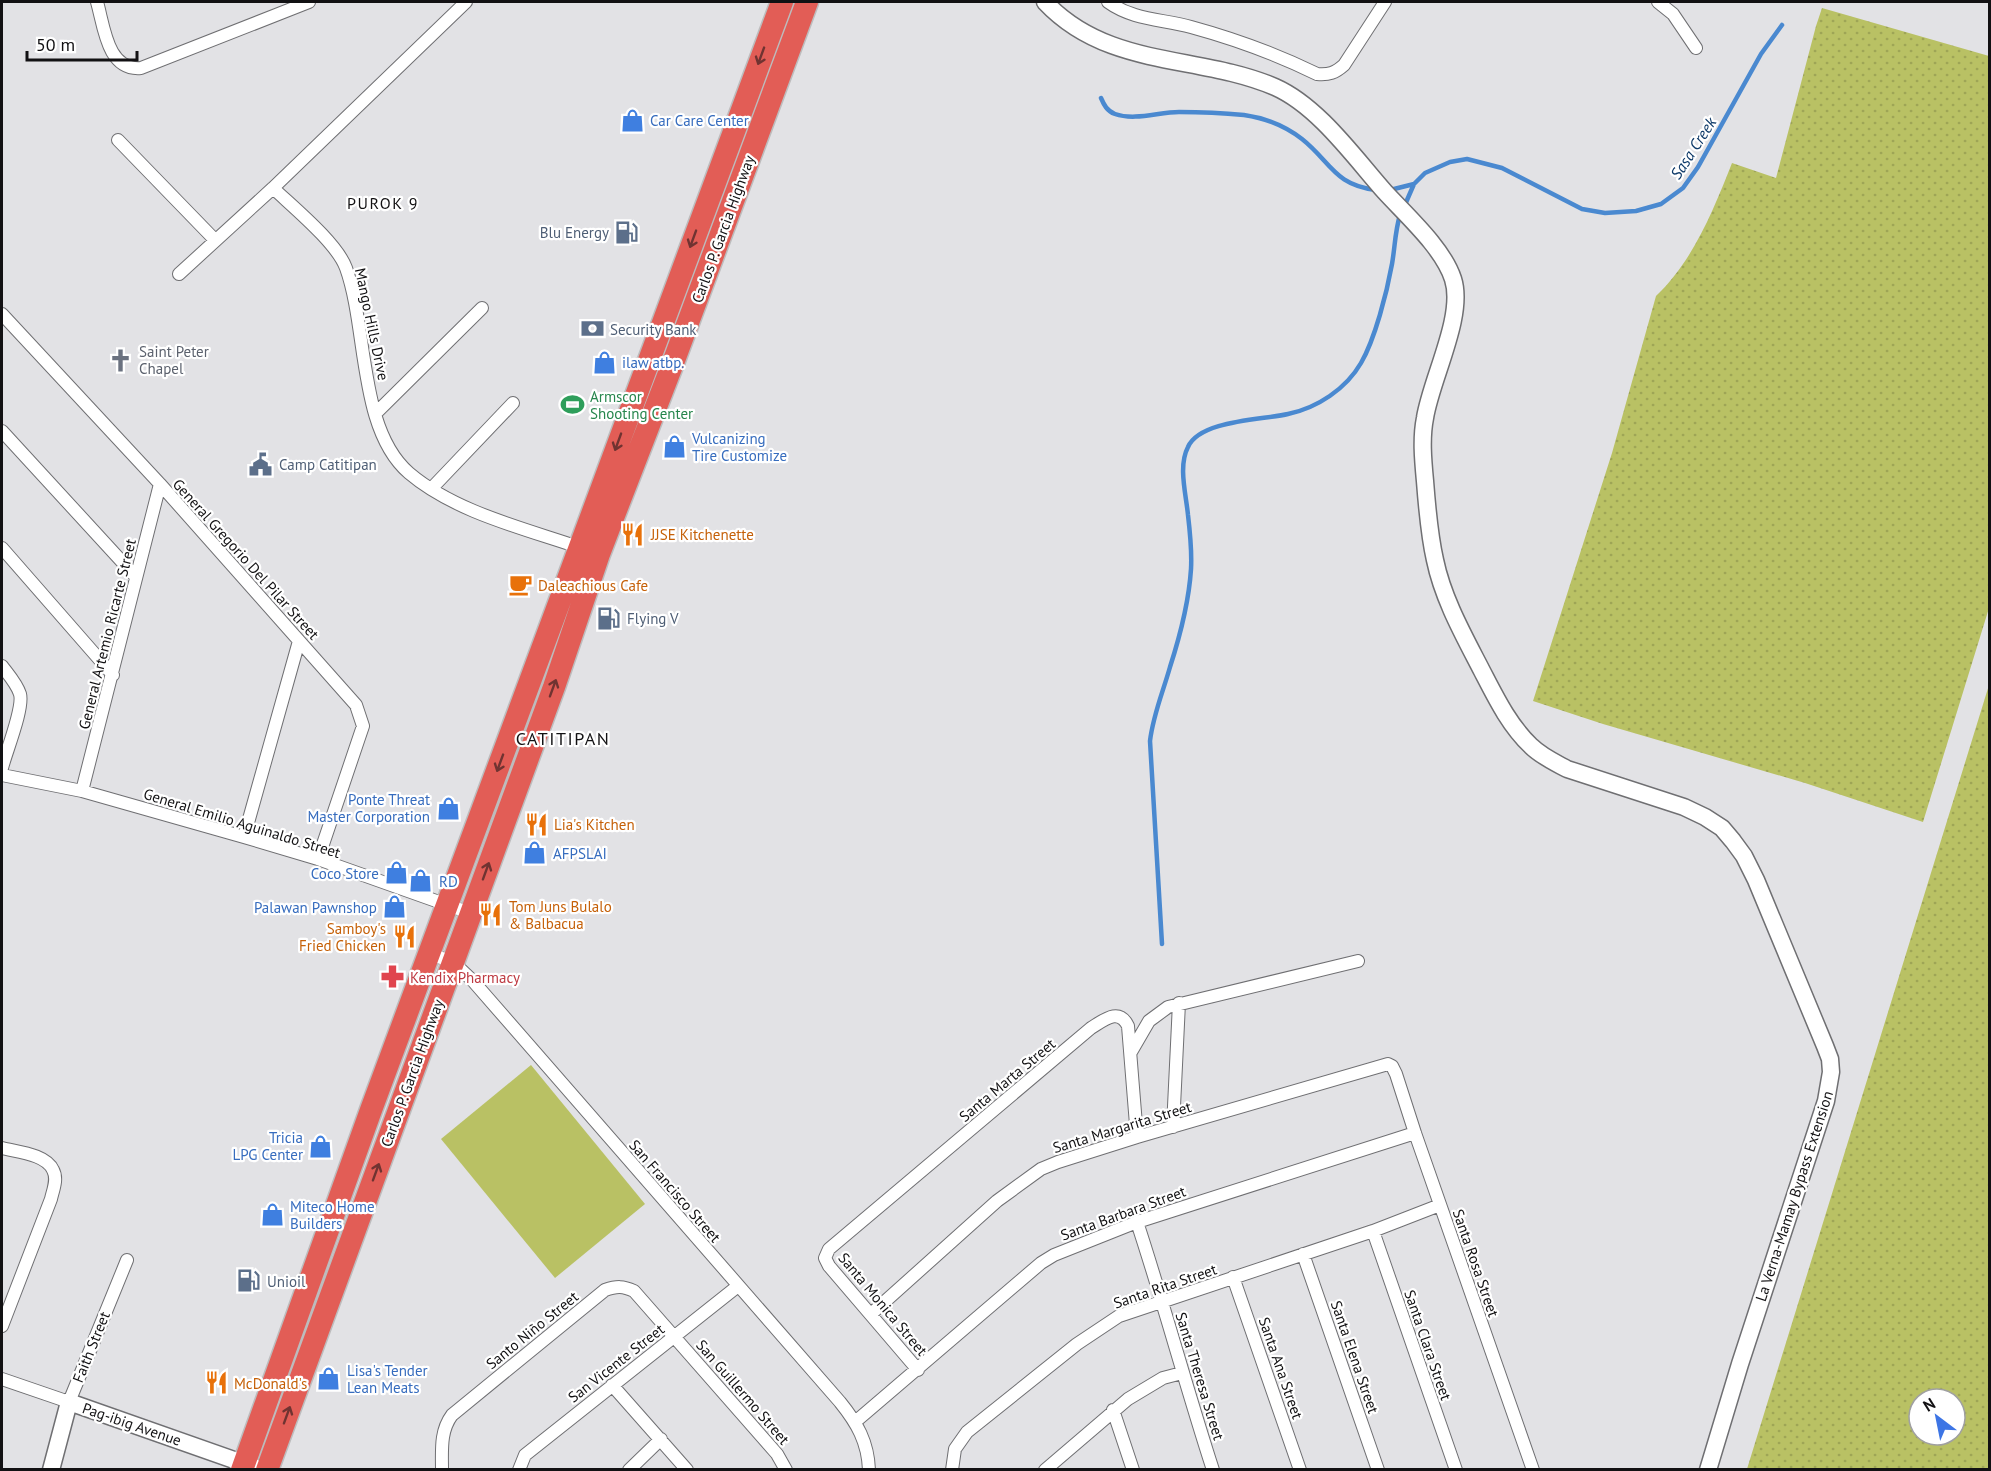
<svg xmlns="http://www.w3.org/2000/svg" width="1991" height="1471" font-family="'PT Sans',sans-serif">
<defs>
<pattern id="grass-dots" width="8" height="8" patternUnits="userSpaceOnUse" patternTransform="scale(1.5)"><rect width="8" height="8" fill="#b9c164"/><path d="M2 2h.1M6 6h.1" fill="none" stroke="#9ea556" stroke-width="1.8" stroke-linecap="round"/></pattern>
</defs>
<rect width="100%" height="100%" fill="#e2e2e5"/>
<!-- grass -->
<path fill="url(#grass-dots)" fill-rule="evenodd" d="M1822,8L1989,56V608L1923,822L1805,783L1603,724L1533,701L1612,453L1656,296C1693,261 1713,211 1732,163L1776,178L1816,26Z
M1989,685V1469H1747ZM1919,1399H1955V1435H1919Z"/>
<!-- green -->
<path fill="#b9c164" d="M531,1065L645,1204L555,1278L441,1139Z"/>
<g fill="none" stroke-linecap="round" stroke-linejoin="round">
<!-- stream -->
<path stroke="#4a89d0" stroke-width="4.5" d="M1101,98C1104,105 1107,111 1115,114C1135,121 1159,112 1179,112C1200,112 1223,113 1244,115C1265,118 1285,126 1302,139C1331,162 1334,185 1376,190
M1390,190L1414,184
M1404,207L1414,184L1425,173L1450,162L1467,159L1502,168L1582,209L1605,213L1636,211L1661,204L1683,188L1698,167L1761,54L1782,25
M1162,944L1150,741C1153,715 1163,692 1170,667C1180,636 1189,601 1191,569C1192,551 1190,532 1188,515C1186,494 1178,466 1188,447C1200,420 1263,420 1288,414C1317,408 1346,389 1361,363C1375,339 1387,292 1392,264C1395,247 1395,231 1400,215"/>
<defs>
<path id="street" d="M97,2C104,26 107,71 141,68L309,2
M1108,2C1133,20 1162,19 1191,27C1235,39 1276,54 1317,74C1329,75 1335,73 1344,65L1385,2
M1658,2L1673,14L1696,48
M118,140L215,240
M273,188C293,207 337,243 346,268C368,329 358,429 409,473C456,513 527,529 584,549
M179,274L273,188L466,2
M2,314L160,484L356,705L363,726L318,859
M375,414L482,308
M2,431L136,577
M431,489L513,403
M2,548L113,675
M2,666C8,674 17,684 20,694C24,708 6,752 2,768
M2,775L82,791L244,837L318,859L470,913
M82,791L160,484
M244,837L299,641
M430,954L453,962L473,981L840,1402C857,1423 868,1442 869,1470
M1131,1052L1149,1021L1168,1007L1358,961
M1173,1127L1179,1003
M2,1148C17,1152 46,1154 53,1170C58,1179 53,1190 51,1199L2,1326
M1137,1222C1164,1304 1186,1387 1213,1470
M1373,1231L1456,1470
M1303,1254L1378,1470
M1233,1277L1300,1470
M871,1314L997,1201L1041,1169L1058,1162L1137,1137L1388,1064L1392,1066L1396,1074L1415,1133L1533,1470
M918,1370L829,1266L825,1258L829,1249L1091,1028C1104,1020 1119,1007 1128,1026L1137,1137
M2,1379L69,1402L127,1260
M612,1385L687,1470
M1113,1410L1133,1470
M855,1422L1041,1263L1054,1255L1137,1222L1415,1133
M442,1470C442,1450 440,1431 452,1415L605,1290C617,1286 623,1286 634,1291L777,1454L786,1470
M519,1470L525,1455L738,1286
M629,1470L661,1439
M952,1470L955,1449L967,1432L1077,1344L1119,1316L1373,1231L1440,1205
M1045,1470L1128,1399L1163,1378L1182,1373"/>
<path id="secondary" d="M1045,2C1108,69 1198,54 1275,87C1318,106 1354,157 1385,192C1407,216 1443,248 1453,279C1465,316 1431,379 1425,418C1421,438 1423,460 1425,481C1427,507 1429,534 1435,560C1443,599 1464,636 1482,671C1496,698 1509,725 1531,746C1541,756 1554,762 1567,769L1684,807L1705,817L1722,828L1733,841L1744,856L1756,880L1825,1046L1830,1059L1831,1072L1826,1101L1740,1364L1708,1470
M51,1470L69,1402L254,1467"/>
<path id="highway" d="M242,1470L371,1110L782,2
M267,1470L554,687L599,554L673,363L807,2"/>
</defs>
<!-- street casing -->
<use href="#street" stroke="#6f6f72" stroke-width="14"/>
<!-- secondary casing -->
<use href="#secondary" stroke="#6f6f72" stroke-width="19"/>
<!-- highway casing -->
<use href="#highway" stroke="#bdbcbd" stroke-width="25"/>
<!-- street -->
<use href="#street" stroke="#fff" stroke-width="12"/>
<!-- secondary -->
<use href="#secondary" stroke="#fff" stroke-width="16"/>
<!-- highway -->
<use href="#highway" stroke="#e25d56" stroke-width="22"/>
</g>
<!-- one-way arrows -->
<defs><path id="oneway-shaft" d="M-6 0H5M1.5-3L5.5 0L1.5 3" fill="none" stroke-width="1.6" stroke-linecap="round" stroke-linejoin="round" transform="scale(1.5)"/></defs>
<g stroke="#703331">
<use href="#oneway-shaft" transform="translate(761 56) rotate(110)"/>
<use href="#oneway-shaft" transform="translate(693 239) rotate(110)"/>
<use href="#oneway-shaft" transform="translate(618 442) rotate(110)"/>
<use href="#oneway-shaft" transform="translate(553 688) rotate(-70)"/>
<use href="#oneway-shaft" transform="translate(500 763) rotate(110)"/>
<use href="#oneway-shaft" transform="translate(486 871) rotate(-70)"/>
<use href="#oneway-shaft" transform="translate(376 1172) rotate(-70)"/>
<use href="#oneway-shaft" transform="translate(287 1415) rotate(-70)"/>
</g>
<!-- icons -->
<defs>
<symbol id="shop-bare" viewBox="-9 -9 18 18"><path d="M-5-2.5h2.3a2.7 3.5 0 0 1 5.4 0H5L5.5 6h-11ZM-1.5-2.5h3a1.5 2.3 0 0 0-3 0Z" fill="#3f7fe0" stroke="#fff" stroke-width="2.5" paint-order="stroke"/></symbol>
<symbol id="fuel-bare" viewBox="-9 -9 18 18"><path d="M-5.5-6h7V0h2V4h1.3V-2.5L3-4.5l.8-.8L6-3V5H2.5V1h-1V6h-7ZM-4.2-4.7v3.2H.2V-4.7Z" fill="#5c6f8a" stroke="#fff" stroke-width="2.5" paint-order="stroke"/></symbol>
<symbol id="bank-bare" viewBox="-9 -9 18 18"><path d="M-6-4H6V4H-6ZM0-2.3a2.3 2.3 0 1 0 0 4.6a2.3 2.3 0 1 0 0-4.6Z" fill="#5c6f8a" stroke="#fff" stroke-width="2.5" paint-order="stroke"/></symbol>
<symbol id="church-bare" viewBox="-9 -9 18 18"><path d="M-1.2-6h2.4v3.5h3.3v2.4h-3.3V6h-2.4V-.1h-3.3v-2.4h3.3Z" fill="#6b7280" stroke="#fff" stroke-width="2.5" paint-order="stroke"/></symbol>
<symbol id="stadium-bare" viewBox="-9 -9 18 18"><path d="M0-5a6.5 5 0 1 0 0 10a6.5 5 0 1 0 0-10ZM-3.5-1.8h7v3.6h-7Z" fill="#2e9e5b" stroke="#fff" stroke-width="2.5" paint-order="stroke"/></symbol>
<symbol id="civic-bare" viewBox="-9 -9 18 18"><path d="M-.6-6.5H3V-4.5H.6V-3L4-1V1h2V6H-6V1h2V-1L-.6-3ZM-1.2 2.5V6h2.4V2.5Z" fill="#5c6f8a" stroke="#fff" stroke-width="2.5" paint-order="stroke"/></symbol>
<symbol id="restaurant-bare" viewBox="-9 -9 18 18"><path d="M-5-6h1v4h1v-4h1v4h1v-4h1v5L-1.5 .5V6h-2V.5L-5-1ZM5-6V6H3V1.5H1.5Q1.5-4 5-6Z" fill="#e8710a" stroke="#fff" stroke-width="2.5" paint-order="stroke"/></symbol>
<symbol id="cafe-bare" viewBox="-9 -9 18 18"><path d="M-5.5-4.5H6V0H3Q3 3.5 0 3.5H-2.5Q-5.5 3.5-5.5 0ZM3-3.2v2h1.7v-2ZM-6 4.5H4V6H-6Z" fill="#e8710a" stroke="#fff" stroke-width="2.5" paint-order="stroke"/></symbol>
<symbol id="pharmacy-bare" viewBox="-9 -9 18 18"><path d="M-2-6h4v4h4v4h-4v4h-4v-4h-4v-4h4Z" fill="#e0444e" stroke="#fff" stroke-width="2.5" paint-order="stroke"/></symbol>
</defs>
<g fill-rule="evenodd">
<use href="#shop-bare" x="616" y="104" width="33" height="33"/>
<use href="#fuel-bare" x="610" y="216" width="33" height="33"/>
<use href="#bank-bare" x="576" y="312" width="33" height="33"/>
<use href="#church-bare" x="104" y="344" width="33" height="33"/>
<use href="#shop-bare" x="588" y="346" width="33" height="33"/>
<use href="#stadium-bare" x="556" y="388" width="33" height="33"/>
<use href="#shop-bare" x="658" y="430" width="33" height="33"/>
<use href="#civic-bare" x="244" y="448" width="33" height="33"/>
<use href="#restaurant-bare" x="616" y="518" width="33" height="33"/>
<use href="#cafe-bare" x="504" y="568" width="33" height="33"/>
<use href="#fuel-bare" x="592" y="602" width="33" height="33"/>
<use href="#shop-bare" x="432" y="792" width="33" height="33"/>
<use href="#restaurant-bare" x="520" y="808" width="33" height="33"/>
<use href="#shop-bare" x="518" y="836" width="33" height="33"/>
<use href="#shop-bare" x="380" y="856" width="33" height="33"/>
<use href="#shop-bare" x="404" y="864" width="33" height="33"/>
<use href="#shop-bare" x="378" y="890" width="33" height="33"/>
<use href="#restaurant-bare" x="474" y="898" width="33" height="33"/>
<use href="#restaurant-bare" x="388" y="920" width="33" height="33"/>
<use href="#pharmacy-bare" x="376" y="960" width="33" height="33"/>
<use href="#shop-bare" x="304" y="1130" width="33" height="33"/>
<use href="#shop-bare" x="256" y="1198" width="33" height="33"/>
<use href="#fuel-bare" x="232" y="1264" width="33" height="33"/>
<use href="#shop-bare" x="312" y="1362" width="33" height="33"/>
<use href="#restaurant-bare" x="200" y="1366" width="33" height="33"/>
</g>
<g text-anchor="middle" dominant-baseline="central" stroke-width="4.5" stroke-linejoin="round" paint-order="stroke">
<!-- shop labels -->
<g font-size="15" fill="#366cbe" stroke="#fff" text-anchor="start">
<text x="650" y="120">Car Care Center</text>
<text x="622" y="362">ilaw atbp.</text>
<text x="692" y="438">Vulcanizing<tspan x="692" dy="17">Tire Customize</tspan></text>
<text x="430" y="799" text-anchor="end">Ponte Threat<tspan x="430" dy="17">Master Corporation</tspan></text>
<text x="553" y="853">AFPSLAI</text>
<text x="379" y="873" text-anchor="end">Coco Store</text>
<text x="439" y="881">RD</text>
<text x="377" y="907" text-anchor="end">Palawan Pawnshop</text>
<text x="303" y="1137" text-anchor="end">Tricia<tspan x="303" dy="17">LPG Center</tspan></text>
<text x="290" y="1206">Miteco Home<tspan x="290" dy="17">Builders</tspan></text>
<text x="347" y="1370">Lisa's Tender<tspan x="347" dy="17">Lean Meats</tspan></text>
</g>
<!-- street labels -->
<g font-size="15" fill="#121113" stroke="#fff">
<text transform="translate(723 229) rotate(-70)">Carlos P. Garcia Highway</text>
<text transform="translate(372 324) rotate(78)">Mango Hills Drive</text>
<text transform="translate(246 559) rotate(48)">General Gregorio Del Pilar Street</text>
<text transform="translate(107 634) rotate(-76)">General Artemio Ricarte Street</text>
<text transform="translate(242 823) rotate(17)">General Emilio Aguinaldo Street</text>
<text transform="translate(412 1073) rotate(-70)">Carlos P. Garcia Highway</text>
<text transform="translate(1007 1080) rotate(-40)">Santa Marta Street</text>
<text transform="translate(1122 1127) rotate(-17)">Santa Margarita Street</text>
<text transform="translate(675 1191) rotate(49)">San Francisco Street</text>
<text transform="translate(1794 1196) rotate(-72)">La Verna-Mamay Bypass Extension</text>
<text transform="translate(1123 1213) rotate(-20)">Santa Barbara Street</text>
<text transform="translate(1476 1263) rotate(71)">Santa Rosa Street</text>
<text transform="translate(1165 1286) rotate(-19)">Santa Rita Street</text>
<text transform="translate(883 1304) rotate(50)">Santa Monica Street</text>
<text transform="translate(532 1330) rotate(-39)">Santo Niño Street</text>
<text transform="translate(1428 1345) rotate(71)">Santa Clara Street</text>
<text transform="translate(91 1347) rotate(-68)">Faith Street</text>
<text transform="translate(1355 1357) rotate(71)">Santa Elena Street</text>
<text transform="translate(616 1363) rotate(-38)">San Vicente Street</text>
<text transform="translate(1281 1368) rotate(71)">Santa Ana Street</text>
<text transform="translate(1200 1376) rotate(73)">Santa Theresa Street</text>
<text transform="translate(743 1392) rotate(49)">San Guillermo Street</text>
<text transform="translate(132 1424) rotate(19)">Pag-ibig Avenue</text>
</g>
<!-- service labels -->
<g font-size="15" fill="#4e5e75" stroke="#fff" text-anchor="start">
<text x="609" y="232" text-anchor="end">Blu Energy</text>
<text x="610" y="329">Security Bank</text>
<text x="279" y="464">Camp Catitipan</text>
<text x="627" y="618">Flying V</text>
<text x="267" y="1281">Unioil</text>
</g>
<!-- worship labels -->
<g font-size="15" fill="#5b616d" stroke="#fff" text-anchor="start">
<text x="139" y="351">Saint Peter<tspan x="139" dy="17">Chapel</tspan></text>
</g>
<!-- leisure labels -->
<g font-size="15" fill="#27864d" stroke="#fff" text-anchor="start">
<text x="590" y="396">Armscor<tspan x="590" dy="17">Shooting Center</tspan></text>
</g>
<!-- food labels -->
<g font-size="15" fill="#c56008" stroke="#fff" text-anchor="start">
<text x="651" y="534">JJSE Kitchenette</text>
<text x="538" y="585">Daleachious Cafe</text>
<text x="554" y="824">Lia's Kitchen</text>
<text x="509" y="906">Tom Juns Bulalo<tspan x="509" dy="17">&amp; Balbacua</tspan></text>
<text x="386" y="928" text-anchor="end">Samboy's<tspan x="386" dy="17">Fried Chicken</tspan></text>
<text x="234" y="1383">McDonald's</text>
</g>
<!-- health labels -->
<g font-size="15" fill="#be3a42" stroke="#fff" text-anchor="start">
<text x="410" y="977">Kendix Pharmacy</text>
</g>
<!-- water labels -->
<g font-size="16" font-style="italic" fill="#0d3968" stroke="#fff">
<text transform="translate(1693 148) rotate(-57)">Sasa Creek</text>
</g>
<!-- neighbourhood labels -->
<g font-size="16" letter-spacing="1.5" fill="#121113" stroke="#fff">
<text x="383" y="203">PUROK 9</text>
</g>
<!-- quarter labels -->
<g font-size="18" letter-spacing="1.5" fill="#121113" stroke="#fff">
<text x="563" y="738">CATITIPAN</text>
</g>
</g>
<!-- border -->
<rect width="1991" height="1471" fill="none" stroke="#121113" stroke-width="6"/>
<!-- north arrow -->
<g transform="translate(1937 1417) rotate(328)"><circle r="28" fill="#ffffff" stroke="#a0a0a1" stroke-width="1.5"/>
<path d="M0-4.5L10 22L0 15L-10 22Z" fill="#3d75e5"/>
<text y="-9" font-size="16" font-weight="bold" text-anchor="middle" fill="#121113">N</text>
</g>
<!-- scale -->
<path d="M27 51v9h110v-9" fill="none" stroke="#121113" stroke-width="3"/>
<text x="36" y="51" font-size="18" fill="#121113" stroke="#ffffff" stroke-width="4.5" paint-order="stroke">50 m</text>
</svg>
